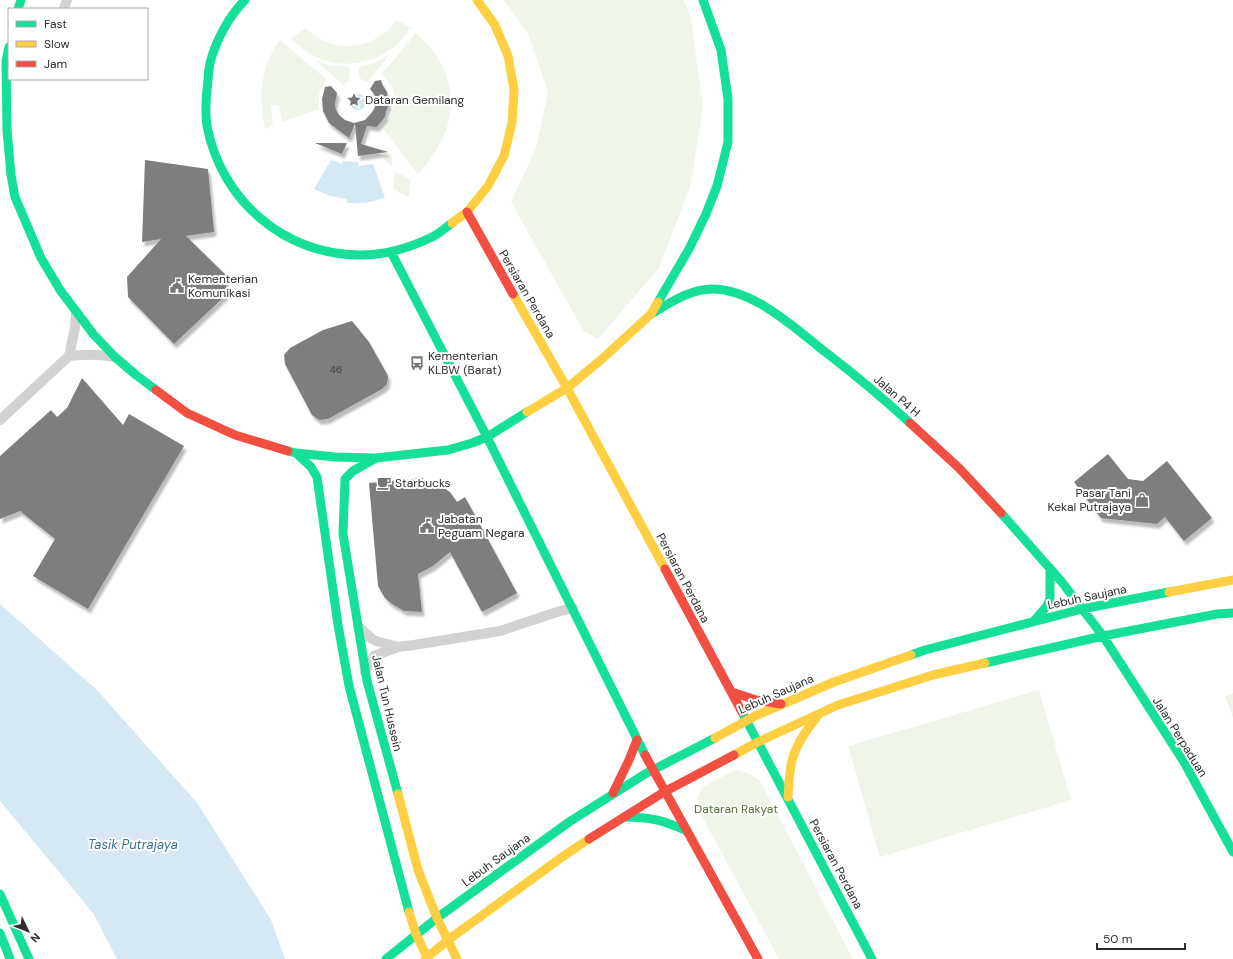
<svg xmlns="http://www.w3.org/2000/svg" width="1233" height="959" font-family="'DM Sans',sans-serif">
<defs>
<filter id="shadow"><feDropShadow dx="2.5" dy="4.5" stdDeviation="1" flood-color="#0004"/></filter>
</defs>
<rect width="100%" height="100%" fill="#fff"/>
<!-- green -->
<path fill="#f0f5ea" d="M504,0H683L691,16L703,108L691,184L659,268L598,339L583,330L511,202L536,148L548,92L528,34Z
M397,20L411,28C404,37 397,46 387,52C367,65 338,68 316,57C307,52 298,46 291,39L305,28C310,32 316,37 322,40C349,54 380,43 397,20Z
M416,33C465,76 460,129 418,174L382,127C398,109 400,92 382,74Z
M280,40L326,79L319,94V109L282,122L279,106H271L273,125L265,129C258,98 260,66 280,40Z
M390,54L367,82L359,78L358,67L373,64Z
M314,59L327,65L349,67L350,79L343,85Z
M383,149C391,153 394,157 392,166L384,160Z
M395,171L411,180L409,198L393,189Z
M1039,690L1071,800L880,857L848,746Z
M1233,693V718L1225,696Z
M735,770L748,773L760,781L853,959H779L699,811L697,799L703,787Z"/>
<!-- water -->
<path fill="#d5e8f3" d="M350 102a8 8 0 1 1 16 0a8 8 0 1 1-16 0Z
M331,160L342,164L343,161L358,162V166L373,164L385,198L366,203H347V199L330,196L314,189Z
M0,604L98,691L198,804L271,920L285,959H117L93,913L0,801Z"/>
<!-- building -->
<path fill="#7e7e7e" filter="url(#shadow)" d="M381,80L383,86L387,92V98L389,105L386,111L385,117L377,127L367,126L361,144L388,152L358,156L355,124L349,138L329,123L323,111L322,99L325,87L331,86L337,93L335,104L336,110L339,115L345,120L354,123L365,120L373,111L376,104V100L374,94L370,89L375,81Z
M315,143H347L342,154Z
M145,160L208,169L214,232L186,236L226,275V295L174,344L128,297L127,277L161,239L142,242Z
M352,321L369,342L387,374L388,377L387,384L382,389L328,419L319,420L312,415L285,364L284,355L290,348L323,330Z
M82,378L123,425L129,414L184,446L88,609L33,576L55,539L20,511L0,519V456L51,410L57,417L67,408Z
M1108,454L1128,479L1143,481L1167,461L1212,518L1184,541L1165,517L1157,524L1101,518L1074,482Z
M423,478L425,487L437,486L444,488L450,492L457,502L465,497L517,593L482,612L450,552L433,566L418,574L422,612L404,611L392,604L385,598L378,586L369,483Z"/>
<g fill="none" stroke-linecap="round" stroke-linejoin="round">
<!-- street -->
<path stroke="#d2d2d2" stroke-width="10" d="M64,9L67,0
M69,356L75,328L76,312
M0,420L69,356C85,354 99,354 114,357
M358,626L372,639L379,642L398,647
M365,672L371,661L374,656L398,647L414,645L500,631L560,611L573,608"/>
<!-- fast -->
<path stroke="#16e098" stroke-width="9" d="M245,0C229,16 216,40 210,63C209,68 208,75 208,81C206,95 205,111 207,126C221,200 284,255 360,255C383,255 409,248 430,238C438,235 445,228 452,223
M18,9L21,0
M9,47L6,61L7,130L11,175L15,197L41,258L60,290L94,335L115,357L136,375L156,390
M391,252L487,437
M658,302L689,249L706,214L717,186L728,142V99L721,50L703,0
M651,314C670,303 690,289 712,289C753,289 794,327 824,351C854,374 883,398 910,423
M487,437L645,755
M288,451L296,453L335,457L376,458L448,450L472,443L487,437L527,412
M296,453L311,467L317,477L338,625L349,686L409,912
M376,458L353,471L345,479L343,534L367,681L398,794
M1001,513L1061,581L1103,636L1184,762L1233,852
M1033,622L1047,606L1050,598V568
M911,655L925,650L1082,609L1169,592
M985,663L1103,636L1217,614L1233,613
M742,712L872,959
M624,817C650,817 663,820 687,831
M0,894L29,959
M0,933L10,959
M386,959L437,918L569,822L645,774L715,738"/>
<!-- slow -->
<path stroke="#ffcf43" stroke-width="9" d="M452,223L467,212L488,186L504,156L512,123L514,89L508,56L495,25L477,0
M513,294L567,388
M567,388L665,569
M527,412L567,388L602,359L651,314L658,302
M1169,592L1233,580
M715,738L755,716L834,682L911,655
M734,755L758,742L838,705L933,675L985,663
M398,794L418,870L437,918L457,959
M788,797C789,784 789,770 793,757C798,741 809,727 819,714
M409,912L416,934L428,959
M425,959L448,940L565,855L589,839"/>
<!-- jam -->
<path stroke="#f24e42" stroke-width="9" d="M467,212L513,294
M156,390L187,413L235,435L288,451
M910,423L959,468L1001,513
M665,569L742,712
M732,692L756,700L781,704
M645,755L758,959
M613,793L629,760L637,740
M589,839L664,792L734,755"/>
</g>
<!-- icons -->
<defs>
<symbol id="sight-bare" viewBox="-9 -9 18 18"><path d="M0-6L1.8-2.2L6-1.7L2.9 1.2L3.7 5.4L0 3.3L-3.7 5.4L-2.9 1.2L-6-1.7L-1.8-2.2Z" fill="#767676" stroke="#fff" stroke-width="2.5" paint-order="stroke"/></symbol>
<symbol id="civic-bare" viewBox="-9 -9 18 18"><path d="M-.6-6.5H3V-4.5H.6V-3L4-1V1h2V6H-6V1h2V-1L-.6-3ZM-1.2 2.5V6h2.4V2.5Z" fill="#767676" stroke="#fff" stroke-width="2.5" paint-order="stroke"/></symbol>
<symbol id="bus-bare" viewBox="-9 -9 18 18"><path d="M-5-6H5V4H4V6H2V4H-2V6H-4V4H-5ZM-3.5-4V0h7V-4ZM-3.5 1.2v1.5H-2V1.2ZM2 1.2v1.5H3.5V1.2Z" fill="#767676" stroke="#fff" stroke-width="2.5" paint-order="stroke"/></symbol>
<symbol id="cafe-bare" viewBox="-9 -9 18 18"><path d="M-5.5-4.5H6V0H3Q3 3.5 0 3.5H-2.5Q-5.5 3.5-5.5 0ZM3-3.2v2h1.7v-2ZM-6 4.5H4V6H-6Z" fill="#767676" stroke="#fff" stroke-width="2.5" paint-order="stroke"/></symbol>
<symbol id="shop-bare" viewBox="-9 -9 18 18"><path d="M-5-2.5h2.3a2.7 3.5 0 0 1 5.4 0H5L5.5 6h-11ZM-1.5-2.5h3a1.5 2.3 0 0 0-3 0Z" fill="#767676" stroke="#fff" stroke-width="2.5" paint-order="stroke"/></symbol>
</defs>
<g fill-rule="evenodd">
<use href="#sight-bare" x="344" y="90" width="20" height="20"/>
<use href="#civic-bare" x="167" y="276" width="20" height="20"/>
<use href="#bus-bare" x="407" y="353" width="20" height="20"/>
<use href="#cafe-bare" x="374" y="473" width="20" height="20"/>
<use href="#shop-bare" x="1132" y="490" width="20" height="20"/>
<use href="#civic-bare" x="417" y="516" width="20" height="20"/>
</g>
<g text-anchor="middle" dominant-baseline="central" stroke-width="4" stroke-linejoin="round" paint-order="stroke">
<!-- number labels -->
<g font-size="10" fill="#414141">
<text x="336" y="369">46</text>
</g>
<!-- poi labels -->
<g font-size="12" fill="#2d2d2d" stroke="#fff" text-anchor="start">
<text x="365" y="100">Dataran Gemilang</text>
<text x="188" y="279">Kementerian<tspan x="188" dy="14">Komunikasi</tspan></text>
<text x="428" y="356">Kementerian<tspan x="428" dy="14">KLBW (Barat)</tspan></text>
<text x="395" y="483">Starbucks</text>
<text x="1131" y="493" text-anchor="end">Pasar Tani<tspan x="1131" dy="14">Kekal Putrajaya</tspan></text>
<text x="438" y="519">Jabatan<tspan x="438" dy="14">Peguam Negara</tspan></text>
</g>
<!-- street labels -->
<g font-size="12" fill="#2d2d2d" stroke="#fff">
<text transform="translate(527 294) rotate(60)">Persiaran Perdana</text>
<text transform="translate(897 396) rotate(41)">Jalan P4 H</text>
<text transform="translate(683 578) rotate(62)">Persiaran Perdana</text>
<text transform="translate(1087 597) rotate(-12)">Lebuh Saujana</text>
<text transform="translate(776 694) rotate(-24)">Lebuh Saujana</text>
<text transform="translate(387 703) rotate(77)">Jalan Tun Hussein</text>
<text transform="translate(1180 737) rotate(58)">Jalan Perpaduan</text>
<text transform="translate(496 860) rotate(-36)">Lebuh Saujana</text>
<text transform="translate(836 864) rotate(62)">Persiaran Perdana</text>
</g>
<!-- park labels -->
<g font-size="12" fill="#516c37" stroke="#fff">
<text x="736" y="809">Dataran Rakyat</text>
</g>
<!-- water labels -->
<g font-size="13" font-style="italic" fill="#357295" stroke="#fff">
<text x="133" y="844">Tasik Putrajaya</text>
</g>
</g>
<!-- legend -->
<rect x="8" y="8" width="140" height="72" fill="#ffffff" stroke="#ababab"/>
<rect x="16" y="21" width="20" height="6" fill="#16e098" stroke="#ababab"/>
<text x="44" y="28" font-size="12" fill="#2d2d2d">Fast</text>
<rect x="16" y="41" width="20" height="6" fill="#ffcf43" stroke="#ababab"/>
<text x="44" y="48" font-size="12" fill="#2d2d2d">Slow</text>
<rect x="16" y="61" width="20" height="6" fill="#f24e42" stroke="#ababab"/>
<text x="44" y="68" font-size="12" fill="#2d2d2d">Jam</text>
<!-- north arrow -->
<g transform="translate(28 931) rotate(133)" stroke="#ffffff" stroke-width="3" paint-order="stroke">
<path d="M0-3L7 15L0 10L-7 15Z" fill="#2d2d2d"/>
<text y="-6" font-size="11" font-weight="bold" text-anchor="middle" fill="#2d2d2d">N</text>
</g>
<!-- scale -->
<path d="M1097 943v6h88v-6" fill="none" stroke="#2d2d2d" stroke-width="2"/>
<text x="1103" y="943" font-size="12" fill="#2d2d2d" stroke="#ffffff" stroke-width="3" paint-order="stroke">50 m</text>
</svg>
